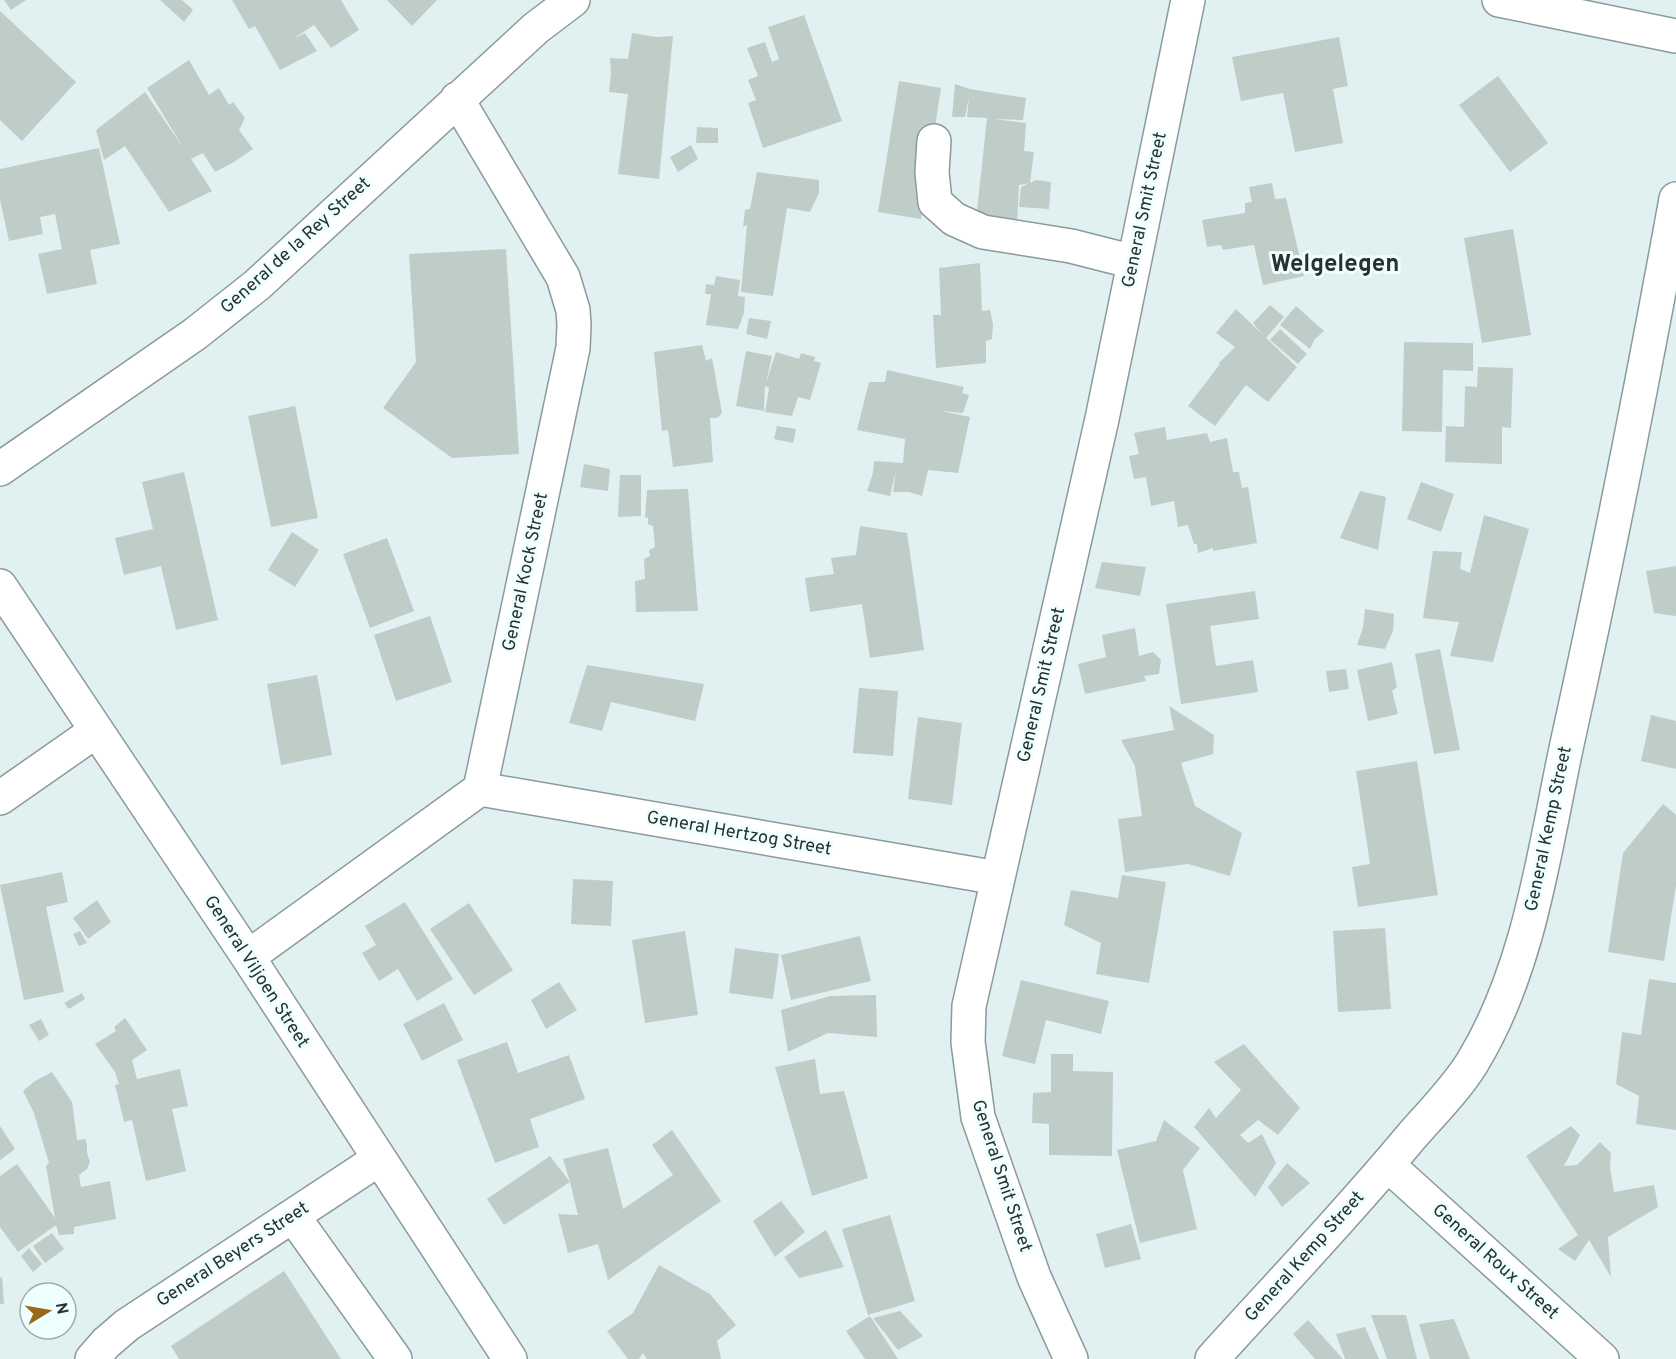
<svg xmlns="http://www.w3.org/2000/svg" width="1676" height="1359" font-family="Overpass,sans-serif">
<rect width="100%" height="100%" fill="#e1f1f2"/>
<!-- building -->
<path fill="#becdc8" d="M4,0H26L11,10Z
M160,0H182L193,10L184,22Z
M232,0H341L359,30L331,48L314,25L293,39L305,33L317,51L280,70L255,26L249,29Z
M387,0H437L412,26Z
M0,11L76,82L22,141L0,120Z
M804,15L842,121L763,148L748,103L756,100L748,80L758,76L747,48L765,42L772,62L779,59L768,27Z
M632,33L656,37L673,36L659,179L618,174L628,94L609,92L611,74L610,58L628,59Z
M1339,37L1348,86L1333,89L1343,143L1295,152L1283,93L1241,101L1232,57Z
M189,60L209,95L219,88L229,105L233,102L245,118L239,130L253,149L234,162L215,172L203,153L191,159L212,191L169,212L125,146L104,160L96,130L145,92L184,149L147,88Z
M1498,76L1548,143L1510,172L1459,105Z
M899,81L941,88L921,219L878,212Z
M955,84L970,89L1026,98L1023,120L994,119L1026,123L1024,151L1034,152L1030,183L1019,185L1017,223L976,220L987,118L967,117L969,97L965,117H952Z
M697,127L718,128V143H696Z
M691,145L698,159L678,172L670,157Z
M99,148L120,244L90,250L97,284L47,294L38,254L62,249L55,214L40,217L43,234L9,241L0,200V169Z
M757,172L819,180V193L810,212L787,208L773,296L741,292L747,225L743,227L745,210L750,209Z
M1036,180L1051,182L1049,209L1019,207L1021,187Z
M1272,183L1275,199L1286,198L1304,276L1263,285L1254,245L1223,250L1221,245L1207,247L1202,220L1245,213V203L1252,202L1249,187Z
M1513,229L1531,335L1482,343L1464,238Z
M506,249L519,454L452,458L383,408L416,362L409,254Z
M980,263L982,311L990,310L993,324L992,339L986,341V363L936,368L933,315H941L939,268Z
M716,276L740,280L738,296L745,297L744,313L738,329L706,325L711,294H705L706,284L714,285Z
M1270,305L1284,317L1266,338L1297,367L1268,402L1246,385L1215,426L1188,406L1220,364H1218L1235,347L1216,333L1236,309L1263,335L1253,323Z
M1296,306L1324,331L1315,339L1310,349L1280,325Z
M749,318L771,321L767,339L746,334Z
M1280,329L1307,354L1298,364L1270,340Z
M1404,342L1473,343V371L1443,370L1442,432L1402,431Z
M702,345L706,361L712,358L722,413L717,418H710L713,462L673,467L668,430L662,431L654,352Z
M746,351L772,356L766,383L776,352L799,359L801,353L815,357L814,361L821,363L810,400L798,397L792,416L765,412L769,388L765,386L764,411L736,406Z
M1478,367L1513,368L1511,428L1502,427V464L1445,462L1446,426L1464,427L1465,386L1477,387Z
M887,370L964,387L962,393L969,395L963,413L941,411L970,417L958,473L928,470L922,496L909,492H893L896,470L890,496L867,491L873,473L874,461L903,463L905,439L857,430L869,382H885Z
M295,406L318,518L271,527L248,416Z
M777,426L796,429L793,443L774,439Z
M1165,427L1167,440L1207,433L1210,442L1227,438L1233,472H1239L1242,488L1248,487L1257,543L1213,551V548L1198,553L1197,544H1194L1188,525L1178,527L1174,501L1151,506L1146,477L1134,479L1129,456L1139,454L1134,433Z
M584,464L610,469L608,491L580,487Z
M184,472L218,620L176,630L161,566L124,575L115,538L153,529L142,482Z
M620,475H641V516L618,517Z
M1421,482L1454,494L1441,532L1407,519Z
M688,489L698,611L636,612L635,581L645,579L644,559L650,556L649,550L655,547L653,526L648,524V517L645,518L647,490Z
M1360,491L1386,497L1378,550L1340,538Z
M1484,515L1529,529L1493,662L1450,656L1459,622L1423,618L1433,551L1462,552L1460,569L1470,573Z
M860,526L907,533L924,650L870,658L862,604L810,612L805,578L834,574L831,558L856,555Z
M292,532L319,550L295,587L268,570Z
M387,538L414,611L370,628L343,554Z
M1102,562L1146,567L1140,596L1095,588Z
M1676,566V616L1654,613L1646,571Z
M1255,591L1259,619L1210,626L1216,666L1253,660L1258,692L1181,704L1166,604Z
M1365,609L1394,614L1393,631L1385,649L1357,645L1363,627Z
M430,616L452,682L396,701L374,635Z
M1135,628L1139,656L1153,652L1161,660L1159,674L1144,676L1146,681L1085,694L1078,664L1106,657L1102,635Z
M1440,649L1460,750L1434,754L1415,654Z
M1392,662L1397,687L1392,691L1398,714L1368,721L1357,670Z
M587,665L704,684L695,721L611,702L602,731L569,723Z
M1346,669L1349,689L1329,692L1326,671Z
M317,675L332,755L281,765L267,684Z
M859,688L898,691L893,756L853,753Z
M1169,706L1214,735L1213,754L1181,763L1195,806L1242,833L1230,876L1188,864L1125,872L1118,819L1142,816L1135,766L1121,740L1174,730Z
M1651,715L1676,721V769L1641,761Z
M918,717L962,723L952,805L908,799Z
M1417,761L1438,895L1358,907L1352,867L1370,864L1356,771Z
M1663,804L1676,815V886L1664,961L1608,952L1623,853Z
M62,872L68,902L46,907L64,992L24,1000L0,885Z
M1122,875L1166,882L1149,983L1096,974L1101,943L1064,925L1071,890L1118,898Z
M573,879L613,881L611,926L571,924Z
M97,900L111,922L88,939L73,918Z
M405,902L453,979L417,1001L398,969L379,981L362,953L376,945L365,926Z
M469,903L513,970L474,995L430,929Z
M1385,928L1391,1009L1338,1012L1333,931Z
M80,931L87,943L79,946L73,934Z
M685,931L698,1015L645,1023L632,940Z
M860,936L871,981L791,1000L781,955Z
M735,948L779,954L773,999L729,993Z
M1649,979L1676,983V1130L1636,1124L1639,1096L1616,1084L1622,1032L1641,1035Z
M1021,980L1109,1001L1101,1034L1046,1020L1035,1064L1002,1056Z
M559,982L577,1010L546,1029L531,1000Z
M82,993L85,999L69,1009L64,1003Z
M876,995L877,1037L828,1033L788,1052L781,1010L830,996Z
M444,1003L463,1040L422,1061L403,1024Z
M125,1018L147,1050L132,1060L137,1079L180,1069L188,1106L172,1109L186,1171L146,1181L132,1120L124,1122L115,1085L119,1084L115,1072L95,1044L116,1031L114,1027Z
M41,1019L49,1035L39,1041L29,1025Z
M507,1042L518,1073L569,1055L585,1099L530,1119L539,1147L495,1163L457,1060Z
M1244,1044L1300,1108L1278,1135L1258,1120L1240,1135L1248,1143L1262,1134L1276,1163L1255,1197L1194,1127L1209,1108L1216,1118L1241,1090L1214,1062Z
M1051,1054H1073V1071L1113,1072L1112,1156L1049,1155V1124L1032,1123L1033,1093L1051,1092Z
M815,1059L820,1094L844,1091L868,1178L812,1196L775,1067Z
M52,1072L72,1102L77,1140L85,1139L87,1144V1153L90,1162L87,1169L79,1175L81,1187L110,1181L116,1219L74,1227V1234L59,1235L56,1225L18,1252L0,1227V1176L17,1164L55,1218L46,1166L49,1163L34,1113L23,1091L35,1081Z
M1164,1120L1200,1148L1183,1170L1197,1229L1140,1243L1117,1150L1156,1141Z
M0,1126L15,1149L0,1160Z
M1571,1126L1580,1135L1564,1166L1577,1165L1600,1142L1611,1153L1610,1168L1614,1192L1654,1185L1658,1207L1608,1237L1611,1277L1589,1240L1575,1261L1558,1249L1578,1235L1526,1156Z
M672,1130L721,1201L608,1280L598,1244L568,1253L558,1214L578,1215L570,1182L504,1225L487,1199L550,1156L570,1182L563,1159L608,1148L623,1209L673,1175L652,1145Z
M1287,1163L1310,1183L1282,1207L1268,1187Z
M781,1201L805,1232L775,1257L753,1221Z
M890,1215L915,1301L868,1315L842,1229Z
M1131,1224L1141,1259L1105,1268L1096,1234Z
M826,1230L844,1267L799,1278L784,1257Z
M52,1233L64,1249L45,1263L33,1246Z
M29,1248L42,1264L33,1272L21,1256Z
M659,1265L710,1294L736,1325L717,1341L721,1359H647L643,1353L639,1359H628L607,1331L633,1313Z
M284,1271L341,1359H179L171,1346Z
M2,1277L4,1304H0V1278Z
M900,1311L923,1336L898,1350L873,1318Z
M1371,1315H1406L1417,1359H1387Z
M870,1316L898,1359H865L846,1331Z
M1454,1319L1470,1359H1430L1419,1324Z
M1308,1320L1343,1359H1315L1293,1334Z
M1365,1327L1379,1359H1345L1336,1334Z"/>
<g fill="none" stroke-linecap="round" stroke-linejoin="round">
<defs>
<path id="minor" d="M1499,0L1676,36
M934,141L932,172L935,202L954,219L983,232L1071,246L1134,262
M0,469L195,334L257,285L536,28L573,0
M0,586L248,957L510,1359
M480,789L998,878
M0,798L96,731
M248,957L480,789L573,348L574,325L573,310L563,277L457,99
M1388,1165L1602,1359
M293,1216L395,1359
M92,1359L106,1343L127,1325L379,1159
M1071,1359L1034,1277L978,1117L968,1042L969,1006L1102,419L1188,0
M1212,1359C1278,1286 1347,1214 1410,1138C1430,1115 1456,1089 1472,1063C1530,968 1544,851 1567,744C1607,563 1643,381 1676,199"/>
</defs>
<!-- minor casing -->
<use href="#minor" stroke="#8b9a9b" stroke-width="36"/>
<!-- minor -->
<use href="#minor" stroke="#fff" stroke-width="33"/>
</g>
<g text-anchor="middle" dominant-baseline="central" stroke-width="6" stroke-linejoin="round" paint-order="stroke">
<!-- street labels -->
<g font-size="18" fill="#2a3030" stroke="#eff">
<text transform="translate(1145 210) rotate(-78)">General Smit Street</text>
<text transform="translate(296 246) rotate(-42)">General de la Rey Street</text>
<text transform="translate(526 572) rotate(-78)">General Kock Street</text>
<text transform="translate(1042 685) rotate(-77)">General Smit Street</text>
<text transform="translate(1549 829) rotate(-78)">General Kemp Street</text>
<text transform="translate(739 834) rotate(10)">General Hertzog Street</text>
<text transform="translate(256 972) rotate(57)">General Viljoen Street</text>
<text transform="translate(1001 1176) rotate(72)">General Smit Street</text>
<text transform="translate(233 1255) rotate(-33)">General Beyers Street</text>
<text transform="translate(1305 1257) rotate(-48)">General Kemp Street</text>
<text transform="translate(1495 1262) rotate(42)">General Roux Street</text>
</g>
<!-- district labels -->
<g font-size="24" font-weight="bold" fill="#2a3030" stroke="#eff">
<text x="1335" y="265">Welgelegen</text>
</g>
</g>
<!-- north arrow -->
<g transform="translate(48 1311) rotate(79)"><circle r="28" fill="#eeffff" stroke="#a0acac" stroke-width="1.5"/>
<path d="M0-4.5L10 22L0 15L-10 22Z" fill="#966a17"/>
<text y="-9" font-size="16" font-weight="bold" text-anchor="middle" fill="#2a3030">N</text>
</g>
</svg>
